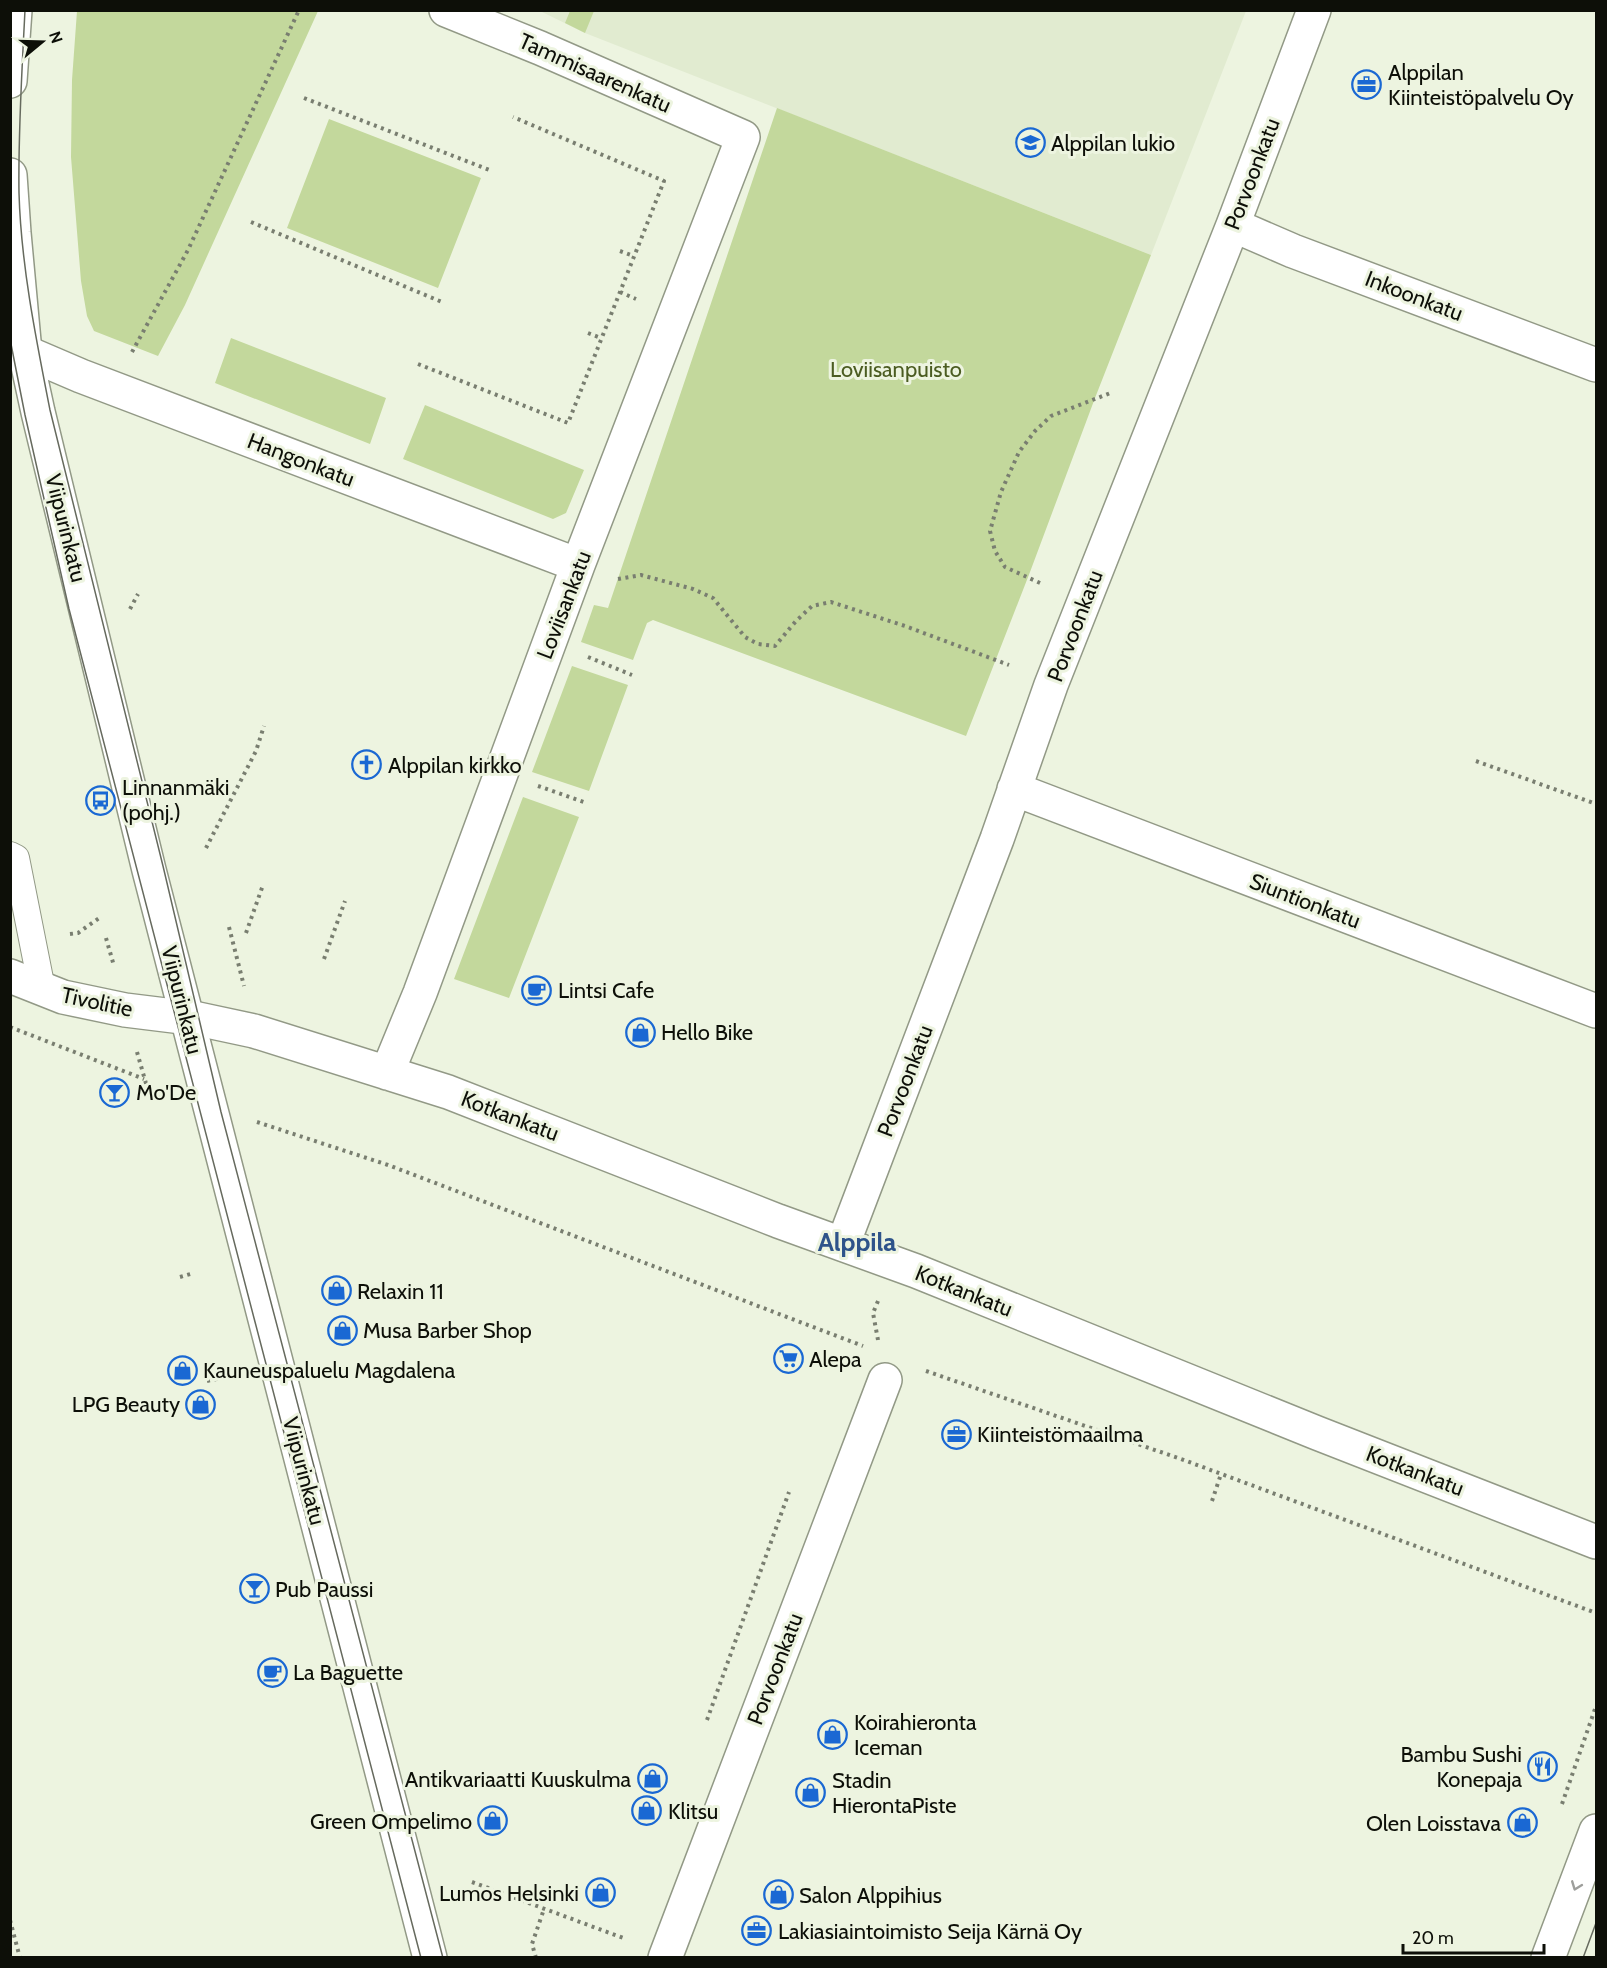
<svg xmlns="http://www.w3.org/2000/svg" width="1607" height="1968" font-family="Cabin,sans-serif">
<rect width="100%" height="100%" fill="#edf4e0"/>
<!-- built -->
<path fill="#e1ebd0" d="M540,11H1246L1151,255L585,33Z"/>
<!-- green -->
<path fill="#c3d89c" d="M77,11H318L185,305L158,356L94,331L87,316L81,281L71,157L72,80Z
M570,11H594L585,33L565,23Z
M777,108L1151,255L1095,398L1030,572L966,736L653,620L647,623L633,660L581,642L594,605L608,608Z
M329,119L481,178L438,288L287,228Z
M231,338L386,398L370,444L215,383Z
M425,405L584,470L566,513L553,519L403,459Z
M572,666L628,685L589,791L532,772Z
M523,797L579,817L509,998L454,979Z"/>
<g fill="none" stroke-linecap="round" stroke-linejoin="round">
<defs>
<path id="service" d="M10,855L16,858L42,989"/>
<path id="minor" d="M1233,225L1293,251L1596,365
M25,352L81,376L578,565
M1014,789L1596,1011
M10,976L63,997L125,1010L198,1019L254,1031L448,1092L778,1221L916,1271L1317,1433L1596,1542
M387,1073L420,993L578,565L743,137L540,48L446,10
M843,1244L997,839L1051,685L1233,225L1314,10
M665,1958L885,1380"/>
<path id="tertiary" d="M10,81L15,10
M10,175L14,233L25,352L38,412L149,870L430,1958"/>
<path id="secondary" d="M1548,1958L1596,1831"/>
</defs>
<!-- service casing -->
<use href="#service" stroke="#929986" stroke-width="28"/>
<!-- minor casing -->
<use href="#minor" stroke="#929986" stroke-width="36"/>
<!-- tertiary casing -->
<use href="#tertiary" stroke="#929986" stroke-width="36"/>
<!-- secondary casing -->
<use href="#secondary" stroke="#929986" stroke-width="36"/>
<!-- path -->
<path stroke="#797e70" stroke-width="4" stroke-dasharray="3 4.5" stroke-linecap="butt" d="M304,98L492,171
M251,222L442,302
M620,251L634,256
M620,292L636,299
M588,333L601,338
M132,352L188,250L299,10
M418,364L568,423L664,181L513,117
M618,579L641,575L693,589L713,598L745,637L758,644L775,646L796,621L812,606L831,602L905,626L1009,665
M1040,583L1005,567L995,551L990,531L1001,492L1019,452L1035,431L1051,416L1113,392
M130,609L138,594
M588,657L632,675
M1476,761L1596,804
M538,786L584,802
M206,848L256,751L264,726
M229,927L244,986
M246,933L263,885
M70,934L78,933L102,916
M106,938L114,966
M324,959L345,901
M10,1027L144,1079
M137,1052L149,1094L165,1099
M257,1122L388,1165L863,1346
M180,1277L194,1273
M878,1301L873,1313L878,1340
M926,1371L1181,1459L1596,1613
M207,1381L221,1378
M1212,1501L1221,1474
M707,1720L789,1492
M1562,1804L1596,1706
M472,1882L626,1939
M10,1920L20,1958
M536,1958L532,1944L544,1909"/>
<!-- service -->
<use href="#service" stroke="#fff" stroke-width="26"/>
<!-- minor -->
<use href="#minor" stroke="#fff" stroke-width="33"/>
<!-- tertiary -->
<use href="#tertiary" stroke="#fff" stroke-width="33"/>
<!-- secondary -->
<use href="#secondary" stroke="#fff" stroke-width="33"/>
<!-- tram -->
<path stroke="#666a5e" stroke-width="1.5" d="M25,10C22,71 18,132 19,193C21,265 36,339 50,410L163,866L221,1112L443,1958
M10,339L25,415L69,609L421,1958
M1583,1958L1596,1923"/>
</g>
<!-- one-way arrows -->
<defs><path id="oneway-chevron" d="M-2-3.5L2.5 0L-2 3.5" fill="none" stroke-width="1.6" stroke-linecap="round" stroke-linejoin="round" transform="scale(1.5)"/></defs>
<use stroke="#9e9f9c" href="#oneway-chevron" transform="translate(1576 1886) rotate(111)"/>
<!-- icons -->
<defs>
<symbol id="office-ring" viewBox="-11 -11 22 22"><circle r="9.5" fill="#edf4e0" stroke="#1a68d3" stroke-width="1.5"/><path d="M-6-3h4V-5.5h4V-3h4V5H-6ZM-1-4.5V-3h2v-1.5ZM-6 0V1H6V0Z" fill="#1a68d3"/></symbol>
<symbol id="school-ring" viewBox="-11 -11 22 22"><circle r="9.5" fill="#edf4e0" stroke="#1a68d3" stroke-width="1.5"/><path d="M0-5L7-2L0 1L-7-2ZM-4 1L0 2.5L4 1V4Q0 6-4 4Z" fill="#1a68d3"/></symbol>
<symbol id="church-ring" viewBox="-11 -11 22 22"><circle r="9.5" fill="#edf4e0" stroke="#1a68d3" stroke-width="1.5"/><path d="M-1.2-6h2.4v3.5h3.3v2.4h-3.3V6h-2.4V-.1h-3.3v-2.4h3.3Z" fill="#1a68d3"/></symbol>
<symbol id="bus-ring" viewBox="-11 -11 22 22"><circle r="9.5" fill="#edf4e0" stroke="#1a68d3" stroke-width="1.5"/><path d="M-5-6H5V4H4V6H2V4H-2V6H-4V4H-5ZM-3.5-4V0h7V-4ZM-3.5 1.2v1.5H-2V1.2ZM2 1.2v1.5H3.5V1.2Z" fill="#1a68d3"/></symbol>
<symbol id="cafe-ring" viewBox="-11 -11 22 22"><circle r="9.5" fill="#edf4e0" stroke="#1a68d3" stroke-width="1.5"/><path d="M-5.5-4.5H6V0H3Q3 3.5 0 3.5H-2.5Q-5.5 3.5-5.5 0ZM3-3.2v2h1.7v-2ZM-6 4.5H4V6H-6Z" fill="#1a68d3"/></symbol>
<symbol id="shop-ring" viewBox="-11 -11 22 22"><circle r="9.5" fill="#edf4e0" stroke="#1a68d3" stroke-width="1.5"/><path d="M-5-2.5h2.3a2.7 3.5 0 0 1 5.4 0H5L5.5 6h-11ZM-1.5-2.5h3a1.5 2.3 0 0 0-3 0Z" fill="#1a68d3"/></symbol>
<symbol id="bar-ring" viewBox="-11 -11 22 22"><circle r="9.5" fill="#edf4e0" stroke="#1a68d3" stroke-width="1.5"/><path d="M-6-5H6L.8 .8V4.5H3.5V6h-7V4.5H-.8V.8Z" fill="#1a68d3"/></symbol>
<symbol id="supermarket-ring" viewBox="-11 -11 22 22"><circle r="9.5" fill="#edf4e0" stroke="#1a68d3" stroke-width="1.5"/><path d="M-6-5.5h2.5l.6 2H6L4.5 2H-2.5L-4.4-4H-6ZM-1.5 3.2a1.3 1.3 0 1 0 .1 0ZM3 3.2a1.3 1.3 0 1 0 .1 0Z" fill="#1a68d3"/></symbol>
<symbol id="restaurant-ring" viewBox="-11 -11 22 22"><circle r="9.5" fill="#edf4e0" stroke="#1a68d3" stroke-width="1.5"/><path d="M-5-6h1v4h1v-4h1v4h1v-4h1v5L-1.5 .5V6h-2V.5L-5-1ZM5-6V6H3V1.5H1.5Q1.5-4 5-6Z" fill="#1a68d3"/></symbol>
</defs>
<g fill-rule="evenodd">
<use href="#office-ring" x="1350" y="68" width="33" height="33"/>
<use href="#school-ring" x="1014" y="126" width="33" height="33"/>
<use href="#church-ring" x="350" y="748" width="33" height="33"/>
<use href="#bus-ring" x="84" y="784" width="33" height="33"/>
<use href="#cafe-ring" x="520" y="974" width="33" height="33"/>
<use href="#shop-ring" x="624" y="1016" width="33" height="33"/>
<use href="#bar-ring" x="98" y="1076" width="33" height="33"/>
<use href="#shop-ring" x="320" y="1274" width="33" height="33"/>
<use href="#shop-ring" x="326" y="1314" width="33" height="33"/>
<use href="#supermarket-ring" x="772" y="1342" width="33" height="33"/>
<use href="#shop-ring" x="166" y="1354" width="33" height="33"/>
<use href="#shop-ring" x="184" y="1388" width="33" height="33"/>
<use href="#office-ring" x="940" y="1418" width="33" height="33"/>
<use href="#bar-ring" x="238" y="1572" width="33" height="33"/>
<use href="#cafe-ring" x="256" y="1656" width="33" height="33"/>
<use href="#shop-ring" x="816" y="1718" width="33" height="33"/>
<use href="#restaurant-ring" x="1526" y="1750" width="33" height="33"/>
<use href="#shop-ring" x="636" y="1762" width="33" height="33"/>
<use href="#shop-ring" x="794" y="1776" width="33" height="33"/>
<use href="#shop-ring" x="630" y="1794" width="33" height="33"/>
<use href="#shop-ring" x="476" y="1804" width="33" height="33"/>
<use href="#shop-ring" x="1506" y="1806" width="33" height="33"/>
<use href="#shop-ring" x="584" y="1876" width="33" height="33"/>
<use href="#shop-ring" x="762" y="1878" width="33" height="33"/>
<use href="#office-ring" x="740" y="1914" width="33" height="33"/>
</g>
<g text-anchor="middle" dominant-baseline="central" stroke-width="6" stroke-linejoin="round" paint-order="stroke">
<!-- poi labels -->
<g font-size="22" fill="#0d0f08" stroke="#edf4e0" text-anchor="start">
<text x="1388" y="72">Alppilan<tspan x="1388" dy="25">Kiinteistöpalvelu Oy</tspan></text>
<text x="1051" y="143">Alppilan lukio</text>
<text x="388" y="765">Alppilan kirkko</text>
<text x="122" y="787">Linnanmäki<tspan x="122" dy="25">(pohj.)</tspan></text>
<text x="558" y="990">Lintsi Cafe</text>
<text x="661" y="1032">Hello Bike</text>
<text x="136" y="1092">Mo'De</text>
<text x="357" y="1291">Relaxin 11</text>
<text x="363" y="1330">Musa Barber Shop</text>
<text x="809" y="1359">Alepa</text>
<text x="203" y="1370">Kauneuspaluelu Magdalena</text>
<text x="180" y="1404" text-anchor="end">LPG Beauty</text>
<text x="977" y="1434">Kiinteistömaailma</text>
<text x="275" y="1589">Pub Paussi</text>
<text x="293" y="1672">La Baguette</text>
<text x="854" y="1722">Koirahieronta<tspan x="854" dy="25">Iceman</tspan></text>
<text x="1522" y="1754" text-anchor="end">Bambu Sushi<tspan x="1522" dy="25">Konepaja</tspan></text>
<text x="631" y="1779" text-anchor="end">Antikvariaatti Kuuskulma</text>
<text x="832" y="1780">Stadin<tspan x="832" dy="25">HierontaPiste</tspan></text>
<text x="668" y="1811">Klitsu</text>
<text x="472" y="1821" text-anchor="end">Green Ompelimo</text>
<text x="1501" y="1823" text-anchor="end">Olen Loisstava</text>
<text x="579" y="1893" text-anchor="end">Lumos Helsinki</text>
<text x="799" y="1895">Salon Alppihius</text>
<text x="778" y="1931">Lakiasiaintoimisto Seija Kärnä Oy</text>
</g>
<!-- street labels -->
<g font-size="22" fill="#0d0f08" stroke="#edf4e0">
<text transform="translate(595 73) rotate(24)">Tammisaarenkatu</text>
<text transform="translate(1252 174) rotate(-69)">Porvoonkatu</text>
<text transform="translate(1414 296) rotate(21)">Inkoonkatu</text>
<text transform="translate(301 460) rotate(21)">Hangonkatu</text>
<text transform="translate(66 528) rotate(76)">Viipurinkatu</text>
<text transform="translate(564 605) rotate(-69)">Loviisankatu</text>
<text transform="translate(1075 626) rotate(-69)">Porvoonkatu</text>
<text transform="translate(1305 901) rotate(21)">Siuntionkatu</text>
<text transform="translate(182 1000) rotate(76)">Viipurinkatu</text>
<text transform="translate(97 1002) rotate(12)">Tivolitie</text>
<text transform="translate(905 1081) rotate(-69)">Porvoonkatu</text>
<text transform="translate(510 1116) rotate(21)">Kotkankatu</text>
<text transform="translate(964 1291) rotate(22)">Kotkankatu</text>
<text transform="translate(304 1471) rotate(75)">Viipurinkatu</text>
<text transform="translate(1415 1471) rotate(21)">Kotkankatu</text>
<text transform="translate(775 1669) rotate(-69)">Porvoonkatu</text>
</g>
<!-- park labels -->
<g font-size="22" fill="#4b5c21" stroke="#edf4e0">
<text x="896" y="369">Loviisanpuisto</text>
</g>
<!-- quarter labels -->
<g font-size="26" font-weight="bold" fill="#2e538a" stroke="#edf4e0">
<text x="857" y="1242">Alppila</text>
</g>
</g>
<!-- border -->
<rect width="1607" height="1968" fill="none" stroke="#0d0f08" stroke-width="24"/>
<!-- north arrow -->
<g transform="translate(42 42) rotate(71)" stroke="#edf4e0" stroke-width="4.5" paint-order="stroke">
<path d="M0-4.5L10 22L0 15L-10 22Z" fill="#0d0f08"/>
<text y="-9" font-size="16" font-weight="bold" text-anchor="middle" fill="#0d0f08">N</text>
</g>
<!-- scale -->
<path d="M1403 1944v9h141v-9" fill="none" stroke="#0d0f08" stroke-width="3"/>
<text x="1412" y="1944" font-size="18" fill="#0d0f08" stroke="#edf4e0" stroke-width="4.5" paint-order="stroke">20 m</text>
</svg>
